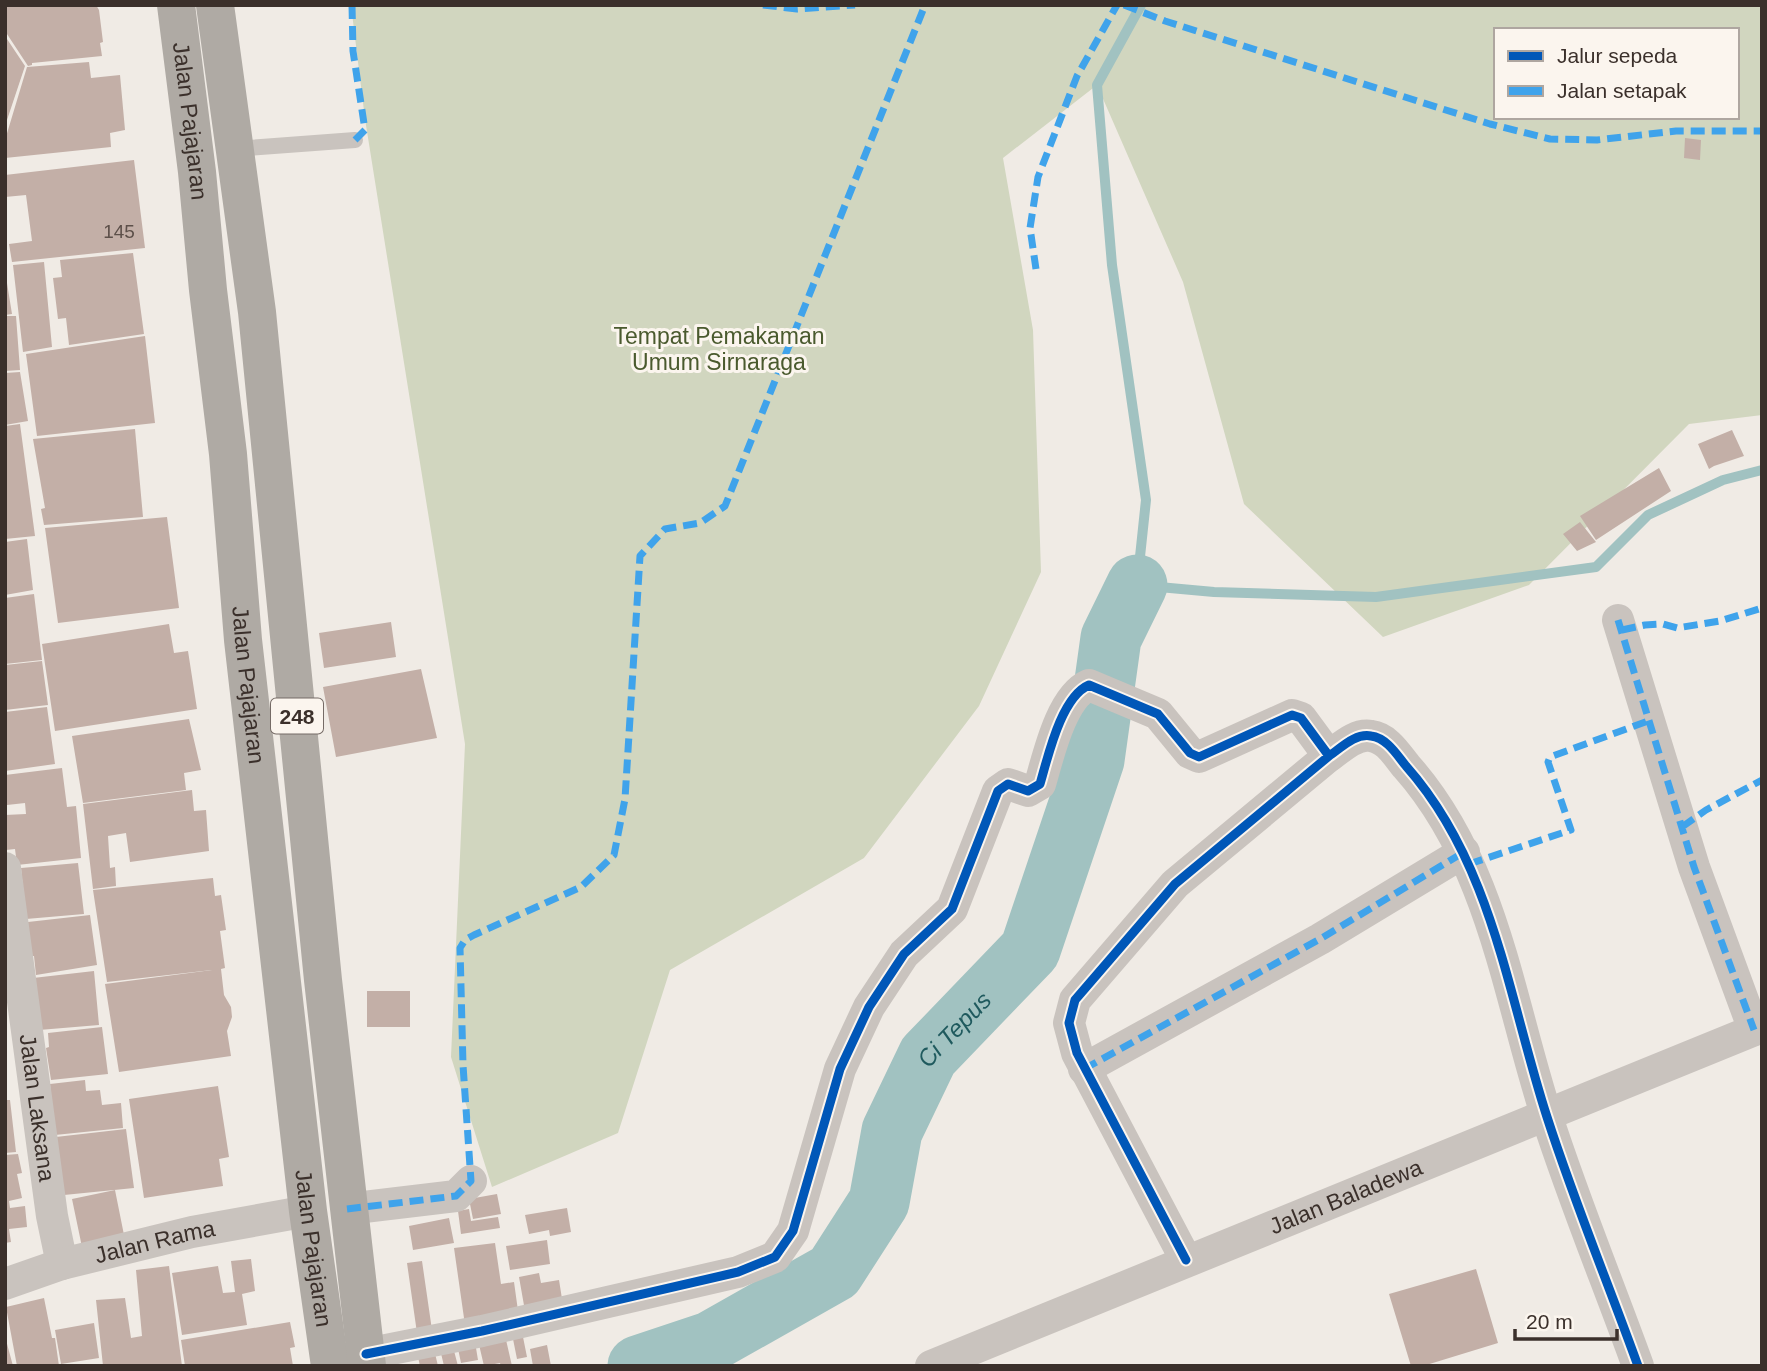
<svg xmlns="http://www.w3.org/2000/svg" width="1767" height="1371" font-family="Arial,sans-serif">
<rect width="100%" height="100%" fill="#f0ebe5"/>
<!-- green -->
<path fill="#d1d6bf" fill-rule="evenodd" d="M351,5H1762V415L1689,424L1529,585L1383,637L1244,504L1183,282L1097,85L1003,158L1033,330L1041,572L979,706L864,858L670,970L618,1133L492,1187L451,1057L465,744L365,119ZM1496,30H1737V117H1496Z"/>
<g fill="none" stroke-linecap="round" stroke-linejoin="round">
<!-- stream -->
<path stroke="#a1c2c1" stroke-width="10" d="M1141,5L1097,85L1112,265L1146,500L1137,585L1214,592L1376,597L1596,567L1648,515L1723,480L1762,470"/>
<!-- river -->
<path stroke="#a1c2c1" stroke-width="61" id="s1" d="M638,1366L710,1342L834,1272L879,1202L892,1131L928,1056L1030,950L1094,760L1111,638L1137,585"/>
</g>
<!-- building -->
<path fill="#c3afa7" d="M5,5H96L99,10L103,42L100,43L102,56L32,63V65L28,66L5,31Z
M5,36L25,66L6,123H5Z
M89,62L91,78L120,75L125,130L110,133L111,147L5,158V140L27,67Z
M1685,138L1701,140L1700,160L1684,158Z
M134,160L145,248L12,262L9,244L32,241L26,195L5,197V175Z
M133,253L144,334L69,345L66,318L58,319L53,278L62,277L60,260Z
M44,262L52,347L23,352L13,265Z
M5,283H7L12,314L5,315Z
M5,316H16L20,370L5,371Z
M145,336L155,423L37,436L26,354Z
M20,372L28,421L5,425V373Z
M20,424L35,536L5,539V426Z
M135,429L143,517L44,525L41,509L45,508L33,439Z
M1732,430L1744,456L1714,466L1709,469L1698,444Z
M1659,468L1671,491L1596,540L1580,516Z
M167,517L179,608L58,623L45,528Z
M1580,522L1596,542L1577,551L1563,534Z
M27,539L33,590L5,595V542Z
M34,594L42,660L5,664V598Z
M391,622L396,657L324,668L319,633Z
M169,624L174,653L188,651L197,709L55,731L42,644Z
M42,661L48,705L5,710V665Z
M421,669L437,738L336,757L323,687Z
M47,707L55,764L5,771V712Z
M189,719L201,770L184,773L186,790L83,803L72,736Z
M62,768L67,807L76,806L81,858L17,865L15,849L6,850L5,815L26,814L25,803L7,805L5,775Z
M192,790L194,811L206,810L209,851L130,862L126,833L108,836L110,868L115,867L116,886L93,889L83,804Z
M78,863L84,914L26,919L21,868Z
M213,878L215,896L221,895L226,930L220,931L225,968L221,969L224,995L231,1007L232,1017L227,1031L231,1056L119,1072L105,984L212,970L107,982L93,890Z
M90,915L97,965L36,975L34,956L21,957L28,922Z
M94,971L99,1025L39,1030L33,978Z
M367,991H410V1027H367Z
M102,1027L108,1074L51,1080L46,1048L49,1047L48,1033Z
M85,1080L86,1091L100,1090L102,1105L121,1103L123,1128L55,1135L50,1084Z
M218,1086L229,1157L219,1159L223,1186L144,1198L129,1099Z
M5,1100H10L16,1152L5,1153Z
M126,1129L134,1188L64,1195L47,1138Z
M18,1154L22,1173L17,1174L22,1198L9,1201L10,1208L25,1206L27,1227L9,1229L11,1242L5,1243V1155Z
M115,1190L125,1240L82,1247L72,1199Z
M497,1194L501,1214L473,1219L469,1199Z
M567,1208L571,1232L550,1236L549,1230L529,1234L525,1215Z
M469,1209L471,1221L498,1217L500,1228L461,1234L458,1211Z
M449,1218L454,1243L413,1250L409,1226Z
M547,1240L550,1264L510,1270L506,1246Z
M495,1243L501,1284L514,1282L519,1318L465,1325L454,1248Z
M251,1259L255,1291L242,1294L247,1325L182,1335L172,1273L218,1266L223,1293L235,1292L231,1261Z
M422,1261L432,1330L417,1333L407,1263Z
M169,1266L182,1366H103L96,1300L125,1298L131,1338L142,1336L136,1270Z
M1476,1269L1498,1343L1423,1366H1411L1389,1294Z
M539,1273L541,1283L559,1280L563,1305L525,1311L519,1277Z
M44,1298L52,1338H55L59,1366H17L6,1307Z
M290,1322L295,1347L290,1348L293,1366H185L181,1340Z
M94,1323L99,1358L61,1364L55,1330Z
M521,1327L527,1357L517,1359L511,1329Z
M504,1331L512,1366H501L500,1363L484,1366L477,1336Z
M474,1336L478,1360L461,1363L456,1339Z
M5,1340H6L13,1366H5Z
M433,1345L438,1366H420L416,1348Z
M547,1345L551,1366H533L530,1349Z
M453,1347L458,1366H444L440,1349Z"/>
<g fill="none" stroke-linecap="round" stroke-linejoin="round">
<!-- lane -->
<path stroke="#c9c3be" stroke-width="16" d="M235,149L355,140"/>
<!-- street -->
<g stroke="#c9c3be" stroke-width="32">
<path d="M1618,620L1694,867L1754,1030"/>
<path id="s2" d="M5,868L52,1216L62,1264"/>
<path d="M1084,1069L1320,939L1464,852"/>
<path d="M347,1209L456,1196L471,1181"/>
<path d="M1186,1260L1077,1053L1069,1023L1075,1000L1175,884L1329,756C1341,748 1355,733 1371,736C1387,738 1397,755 1406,766C1493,864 1508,997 1547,1117C1574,1201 1608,1283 1638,1366"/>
<path id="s3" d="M5,1284L62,1264L192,1232L308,1211"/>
<path d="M366,1354L482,1331L738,1272L775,1257L793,1231L840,1069L869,1007L904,954L952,909L998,791L1008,784L1028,791L1040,784C1048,757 1061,697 1089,685L1158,714L1190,753L1199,757L1292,715L1301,718L1329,756"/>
<path id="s4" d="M931,1366L1762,1027"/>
</g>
<!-- highway -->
<g stroke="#afaaa4" stroke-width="38">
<path id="s5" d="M176,5L197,172L208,290L228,454L243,640L308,1211L330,1366"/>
<path d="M215,5L257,312L323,980L367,1366"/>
</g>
<!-- quiet -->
<path stroke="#3fa3eb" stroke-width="7" stroke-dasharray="14 7" stroke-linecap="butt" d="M352,5L353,51L365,130L355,140
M763,5L797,9L855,5
M1124,5L1165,21L1490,124L1550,139L1597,140L1676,131H1762
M1036,269L1030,228L1038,177L1077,76L1117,5
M1618,620L1694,867L1754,1030
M1622,630L1645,625L1663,624L1677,628L1720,621L1762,608
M1682,827L1706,810L1762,780
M1469,864L1571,830L1548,762L1550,757L1648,721
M1084,1069L1320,939L1464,852
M347,1209L456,1196L471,1181L463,1065L460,948L465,940L474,935L581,887L614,855L625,799L640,556L665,529L700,523L725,506L925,5"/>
<defs>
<path id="cycleway" d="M1186,1260L1077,1053L1069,1023L1075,1000L1175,884L1329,756C1341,748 1355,733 1371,736C1387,738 1397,755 1406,766C1493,864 1508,997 1547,1117C1574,1201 1608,1283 1638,1366
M366,1354L482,1331L738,1272L775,1257L793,1231L840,1069L869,1007L904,954L952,909L998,791L1008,784L1028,791L1040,784C1048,757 1061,697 1089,685L1158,714L1190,753L1199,757L1292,715L1301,718L1329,756"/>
</defs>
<!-- cycleway casing -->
<use href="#cycleway" stroke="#fbf5ee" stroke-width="13"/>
<!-- cycleway -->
<use href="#cycleway" stroke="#0057b8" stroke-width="9"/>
</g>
<g text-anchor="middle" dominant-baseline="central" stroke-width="6" stroke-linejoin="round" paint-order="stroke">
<!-- number labels -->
<g font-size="19" fill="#5d504a">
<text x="119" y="231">145</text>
</g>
<!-- shield labels -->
<rect fill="#fbf5ee" stroke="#756b66" stroke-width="2" x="271" y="698.5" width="52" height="35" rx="5"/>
<g font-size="21" font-weight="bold" fill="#3b302b">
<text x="297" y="716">248</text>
</g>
<!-- street labels -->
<g font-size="23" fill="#3b302b" stroke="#fbf5ee">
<text stroke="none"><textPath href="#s5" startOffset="117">Jalan Pajajaran</textPath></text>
<text stroke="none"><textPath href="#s5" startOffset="684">Jalan Pajajaran</textPath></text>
<text stroke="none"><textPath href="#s2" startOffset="242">Jalan Laksana</textPath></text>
<text stroke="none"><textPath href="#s4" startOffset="448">Jalan Baladewa</textPath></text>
<text stroke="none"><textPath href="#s3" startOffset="156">Jalan Rama</textPath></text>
<text stroke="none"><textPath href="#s5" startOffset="1251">Jalan Pajajaran</textPath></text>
</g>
<!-- park labels -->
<g font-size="23" fill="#4a5a2e" stroke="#fbf5ee">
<text x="719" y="336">Tempat Pemakaman<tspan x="719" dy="26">Umum Sirnaraga</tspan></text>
</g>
<!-- water labels -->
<g font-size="24" font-style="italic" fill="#1f5a5e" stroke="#fbf5ee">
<text stroke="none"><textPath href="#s1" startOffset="494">Ci Tepus</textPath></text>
</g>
</g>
<!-- border -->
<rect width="1767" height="1371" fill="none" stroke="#3b302b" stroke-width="14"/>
<!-- legend -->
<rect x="1494" y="28" width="245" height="91" fill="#fbf5ee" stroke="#aea6a0" stroke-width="2"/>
<rect x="1508" y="51" width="35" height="10" fill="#0057b8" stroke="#aea6a0" stroke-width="2"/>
<text x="1557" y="63" font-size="21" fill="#3b302b">Jalur sepeda</text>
<rect x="1508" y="86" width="35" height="10" fill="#3fa3eb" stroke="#aea6a0" stroke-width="2"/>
<text x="1557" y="98" font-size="21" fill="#3b302b">Jalan setapak</text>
<!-- scale -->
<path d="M1515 1329v10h102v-10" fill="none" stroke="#3b302b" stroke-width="3.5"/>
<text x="1526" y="1329" font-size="21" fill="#3b302b" stroke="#fbf5ee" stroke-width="5" paint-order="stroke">20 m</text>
</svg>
